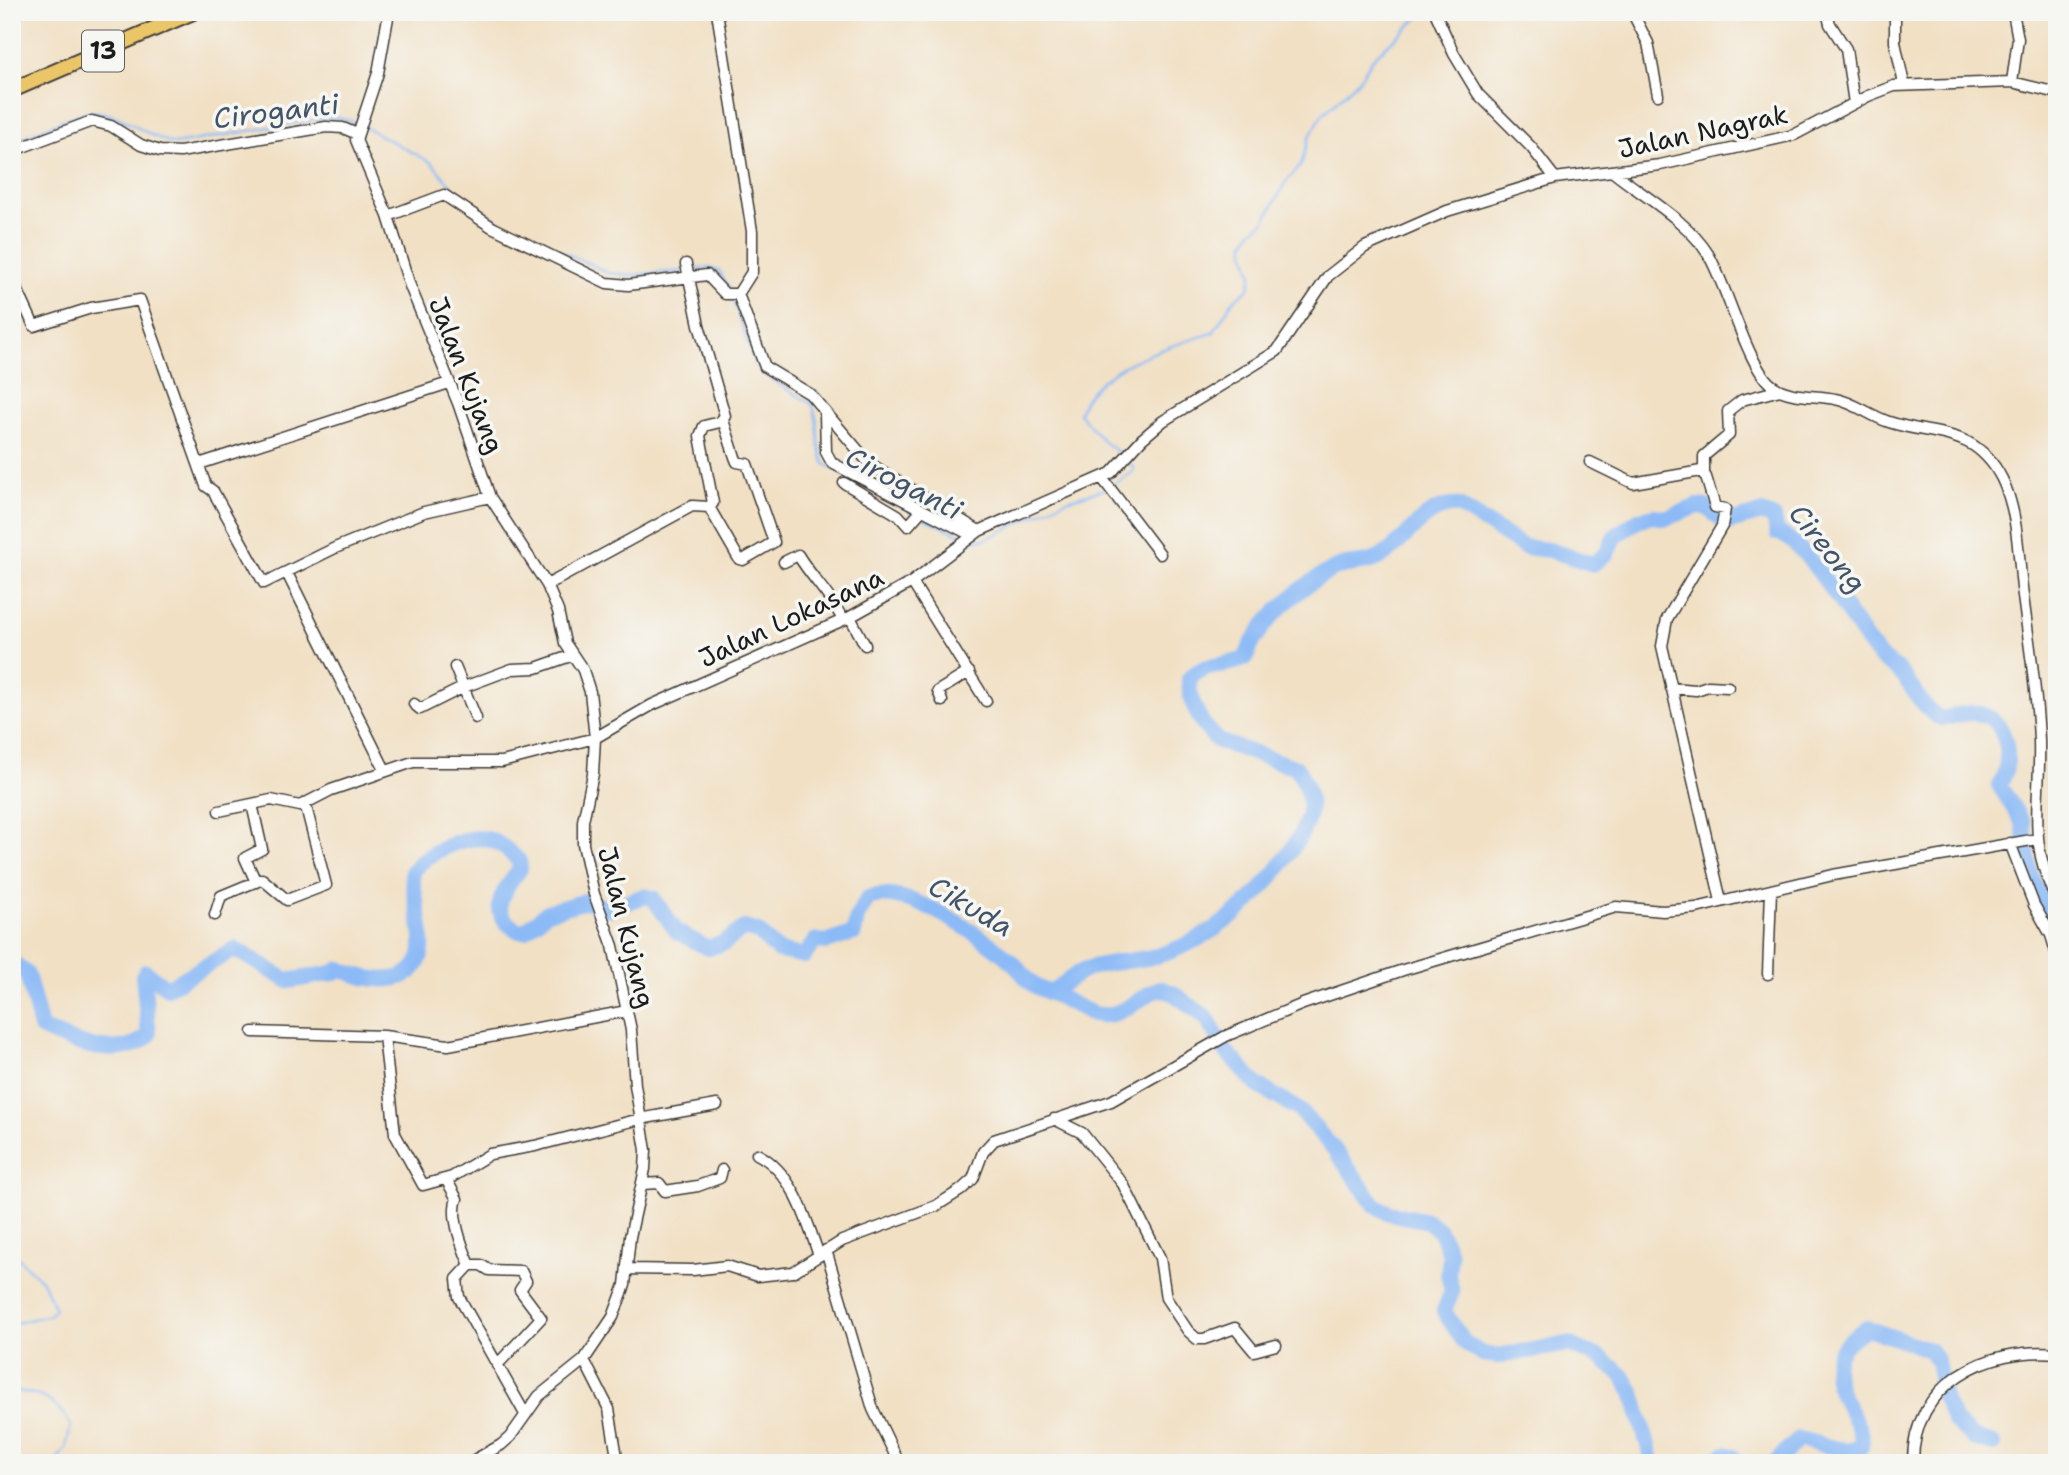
<svg xmlns="http://www.w3.org/2000/svg" width="2069" height="1475" font-family="'Shantell Sans',sans-serif">
<rect width="100%" height="100%" fill="#f6f6f2"/>
<filter id="ink" filterUnits="userSpaceOnUse"><feTurbulence type="fractalNoise" baseFrequency=".0143" numOctaves="2"/><feDisplacementMap in="SourceGraphic" scale="14" xChannelSelector="R" yChannelSelector="G"/><feConvolveMatrix kernelMatrix="1 2 1 2 8 2 1 2 1" color-interpolation-filters="sRGB"/></filter>
<filter id="wash" filterUnits="userSpaceOnUse"><feTurbulence type="fractalNoise" baseFrequency=".00686" numOctaves="4" result="noise"/><feDisplacementMap in="SourceGraphic" scale="28" xChannelSelector="R" yChannelSelector="G"/><feGaussianBlur stdDeviation="1.57" result="paint"/><feColorMatrix in="noise" values="0 0 0 0 0 0 0 0 0 0 0 0 0 0 0 0 0 1.4 0 .05"/><feComposite in="paint" operator="in"/></filter>
<g filter="url(#wash)">
<rect width="100%" height="100%" fill="#f1e0c4"/>
<g fill="none" stroke-linecap="round" stroke-linejoin="round">
<!-- stream -->
<path stroke="#8bbaf6" stroke-width="2.5" d="M363,126L432,163L460,196L511,229L590,264L608,273L630,275L683,271
M12,143C31,135 81,108 99,112C126,116 148,138 175,144L324,118L336,117L357,123
M690,270L709,268L719,271L730,290
M732,297L755,363L772,380L812,404C821,424 815,444 825,464L915,514
M1122,455L1104,442L1079,413C1093,366 1171,346 1213,333L1232,302L1249,288L1252,274L1245,252V242L1252,231L1264,222L1285,183L1301,165L1309,138L1322,115L1358,81L1374,57L1425,12
M1111,486L1133,472L1134,468L1127,459
M921,517L966,537
M972,540L986,539L1064,501L1105,489
M12,1252L42,1281L55,1309L49,1315L12,1324
M12,1390C44,1396 53,1397 71,1425L66,1448L55,1463"/>
<!-- river -->
<path stroke="#8bbaf6" stroke-width="16" d="M12,962L27,974L41,1028C71,1043 122,1062 149,1035L143,976L146,972L167,988L235,949L288,981L333,973L340,969C365,980 417,992 422,949C424,924 413,898 412,872C425,853 469,831 493,841C502,844 512,854 519,861L520,869C503,891 485,913 519,931H525L547,912L586,901L611,909L644,896L653,898L677,932L708,948L724,943L744,928L758,932L778,951L804,956L815,941L827,942L854,933L857,917L868,898C907,884 983,936 1012,962C1021,969 1028,984 1039,988C1058,996 1075,1005 1093,1014C1120,1021 1138,997 1160,988L1173,993L1207,1018L1223,1048L1257,1085L1299,1110L1334,1149L1376,1206L1389,1213L1428,1221L1439,1230L1450,1254L1448,1274L1452,1291L1444,1311L1464,1342L1482,1354L1498,1356L1568,1344L1601,1358L1623,1376L1633,1393L1653,1463
M1052,992C1064,984 1078,971 1093,967C1116,960 1142,962 1166,953C1217,935 1258,899 1288,855C1311,821 1318,804 1297,768L1218,741C1201,726 1189,702 1189,679C1203,661 1227,668 1246,658C1256,624 1306,580 1339,567C1353,562 1368,565 1381,557C1407,542 1424,503 1459,506L1524,547L1549,550L1593,564L1607,553L1615,536L1640,519L1654,516L1666,518L1698,506L1706,507L1726,523L1762,513L1774,518L1777,533C1804,538 1856,628 1875,652C1883,662 1896,666 1903,676C1916,692 1923,710 1942,719C1955,716 1968,711 1981,714C2010,721 2013,765 1999,785L2023,823L2030,872L2044,905L2057,920
M1710,1463L1725,1454L1732,1456L1733,1463
M1775,1463L1799,1439L1846,1451L1861,1447C1871,1419 1794,1369 1867,1328L1930,1350L1937,1361L1944,1398L1954,1421L1973,1438L1994,1444"/>
</g>
</g>
<g filter="url(#ink)">
<g fill="none" stroke-linecap="round" stroke-linejoin="round">
<defs>
<path id="minor" d="M389,12L378,73L356,140L388,216L410,286L458,403L490,497L547,585L558,611L565,643L583,670L590,692L595,738L593,774L583,821V844L594,894L613,946L631,1030L635,1085L646,1150L645,1169L630,1237L625,1285L613,1317L584,1360L539,1396L510,1437L501,1445L469,1463
M717,12L752,231V272L738,294
M1435,12L1454,54L1478,94L1531,147L1555,178
M1632,12L1648,43L1658,95
M1827,12L1830,24L1846,49L1854,103
M1895,12V42L1904,84
M12,74L18,88
M2012,82L2018,39L2013,12
M12,151L92,121L111,126L141,145L160,151L180,152L326,127L343,128L357,134
M1612,171C1644,197 1686,219 1708,254C1727,285 1748,369 1773,386C1790,398 1816,395 1835,399C1854,402 1870,416 1889,422C1934,437 1975,426 2002,479C2018,512 2018,552 2022,588C2028,638 2037,689 2039,740C2041,804 2026,839 2057,901
M388,216L444,195L492,227L607,283L628,285L707,275L725,294H738L765,367L810,394L869,463L979,531
M12,288L17,289L34,326L91,308L140,300L206,486L213,491L264,583L335,548L424,512L490,497
M825,413L826,452L832,463L973,536
M1590,462L1633,483L1701,471L1706,477L1715,507L1725,509L1722,526L1667,619L1662,646L1721,901
M199,464L449,383
M1704,473V456L1729,435L1728,411L1742,400L1780,390
M1102,478L1160,554
M844,483L898,515L908,526L921,511
M709,507L739,559L743,560L774,542L747,464L737,462L735,457L723,420
M784,562L798,555C812,578 831,596 843,620
M287,573L385,770
M912,582L986,701
M547,585L692,506L709,507L713,503L700,436L704,426L720,422L725,416L699,325L686,264
M850,617L865,645
M455,667L476,718
M1671,688L1696,690L1708,686L1728,687
M942,701L938,691L969,672
M414,704L420,709L464,687L512,669L536,668L573,655
M252,804L262,849L245,858L256,882
M219,811L271,800L300,806L331,790L413,762H502L595,738L652,705L850,617L912,582L979,531L1111,473L1142,439L1163,421L1277,351L1328,276L1365,247L1447,211L1555,178L1660,165L1794,135L1868,96L1894,86L2012,82L2057,93
M2010,843L2034,905L2051,935L2057,955
M215,915L221,896L262,879L287,900L326,885L305,803
M1768,974L1771,890
M253,1032L384,1036L448,1045L627,1011
M384,1036L395,1134L423,1185L452,1177L490,1154L535,1146L640,1119L717,1105
M1054,1119L1082,1133L1123,1184L1160,1258L1166,1298L1188,1331L1197,1339H1204L1235,1328L1254,1351L1276,1345
M757,1154C793,1172 807,1220 819,1256
M446,1179L457,1199C450,1215 463,1249 470,1265L457,1279L459,1297L525,1414
M642,1184L659,1183L665,1191L698,1186L720,1178L722,1170
M826,1250L873,1409L899,1463
M470,1265H481L489,1270L521,1271L526,1281L520,1290L541,1318L497,1365
M627,1269L693,1270L727,1266L758,1276L793,1272L842,1241L936,1206L961,1190L973,1179L983,1152L994,1140L1111,1101L1226,1036L1303,1004L1403,970L1593,914L1616,907L1663,911L1696,908L1833,875L2037,839
M584,1360L609,1409L618,1463
M1913,1463C1912,1384 1987,1346 2057,1353"/>
<path id="highway" d="M12,90L193,12"/>
</defs>
<!-- minor casing -->
<use href="#minor" stroke="#3c3935" stroke-width="13"/>
<!-- highway casing -->
<use href="#highway" stroke="#3c3935" stroke-width="18"/>
<!-- minor -->
<use href="#minor" stroke="#fff" stroke-width="10"/>
<!-- highway -->
<use href="#highway" stroke="#ebc669" stroke-width="14"/>
</g>
</g>
<g text-anchor="middle" dominant-baseline="central" stroke-width="7" stroke-linejoin="round" paint-order="stroke">
<!-- shield labels -->
<rect fill="#f6f6f2" stroke="#5d5d5c" stroke-width="2" x="82" y="30.5" width="42" height="41" rx="5"/>
<g font-size="24" font-weight="bold" fill="#1c1c1c">
<text x="103" y="51">13</text>
</g>
<!-- street labels -->
<g font-size="26" fill="#1c1c1c" stroke="#f6f6f2">
<text transform="translate(1703 131) rotate(-12)">Jalan Nagrak</text>
<text transform="translate(467 375) rotate(69)">Jalan Kujang</text>
<text transform="translate(791 617) rotate(-25)">Jalan Lokasana</text>
<text transform="translate(627 927) rotate(76)">Jalan Kujang</text>
</g>
<!-- water labels -->
<g font-size="28" font-style="italic" fill="#435368" stroke="#f6f6f2">
<text transform="translate(276 111) rotate(-7)">Ciroganti</text>
<text transform="translate(904 483) rotate(27)">Ciroganti</text>
<text transform="translate(1828 548) rotate(51)">Cireong</text>
<text transform="translate(971 906) rotate(30)">Cikuda</text>
</g>
</g>
<!-- margin -->
<rect width="2069" height="1475" fill="none" stroke="#f6f6f2" stroke-width="42"/>
</svg>
